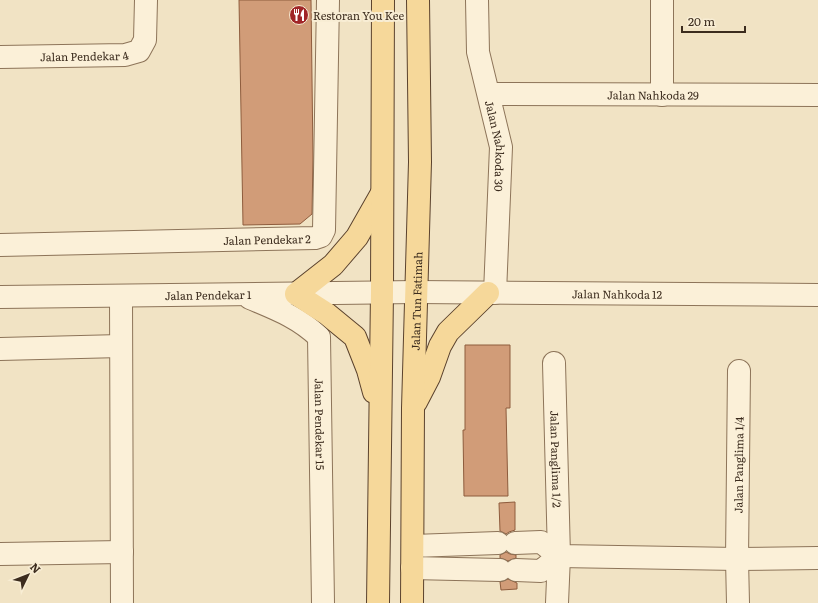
<svg xmlns="http://www.w3.org/2000/svg" width="818" height="603" font-family="Literata,serif">
<rect width="100%" height="100%" fill="#f1e3c4"/>
<!-- building -->
<path fill="#d19c78" stroke="#8e5c3d" d="M239,0H311L313,158L312,214L300,224L243,225Z
M465,345H510V408H506L508,496H464L463,430H465Z
M515,502V530L509,532L506,534L500,531L499,503Z
M506,552L510,554L516,555V558L508,561L500,558V555Z
M508,579L517,583V589L501,590L500,582Z"/>
<g fill="none" stroke-linecap="round" stroke-linejoin="round">
<defs>
<g id="minor">
<path id="s1" d="M477,0L478,52L501,147L495,293"/>
<path d="M662,0V95"/>
<path id="s2" d="M0,57L125,55L139,51L145,40L146,0"/>
<path id="s3" d="M489,94L818,95"/>
<path id="s4" d="M0,245L315,238L321,236L324,230L328,0"/>
<path d="M121,296L122,603"/>
<path id="s5" d="M0,297L416,292L818,295"/>
<path id="s6" d="M250,298C276,309 298,317 319,337L323,603"/>
<path d="M0,349L121,346"/>
<path id="s7" d="M554,363L559,556L557,603"/>
<path d="M515,543L541,542L559,556L737,559L818,558"/>
<path d="M413,546L498,543"/>
<path d="M0,554L122,552"/>
<path d="M412,568L500,570"/>
<path d="M516,570L541,571L559,556"/>
<path id="s8" d="M738,603L737,559L739,371"/>
</g>
<g id="major">
<path d="M374,392L368,370L355,337L327,314L296,294L333,265L357,237L382,193"/>
<path d="M416,402L429,377L440,346L448,332L488,293"/>
<path d="M378,603L382,292L383,0"/>
<path id="s9" d="M412,603L413,408L420,162L418,0"/>
</g>
</defs>
<!-- minor casing -->
<use href="#minor" stroke="#8d7459" stroke-width="24"/>
<!-- major casing -->
<use href="#major" stroke="#5b422d" stroke-width="24"/>
<!-- minor -->
<use href="#minor" stroke="#fbf0d8" stroke-width="22"/>
<!-- major -->
<use href="#major" stroke="#f6d89a" stroke-width="22"/>
</g>
<!-- icons -->
<defs>
<symbol id="restaurant-disc" viewBox="-11 -11 22 22"><circle r="9.5" fill="#a02527" stroke="#f8edd4"/><path d="M-5-6h1v4h1v-4h1v4h1v-4h1v5L-1.5 .5V6h-2V.5L-5-1ZM5-6V6H3V1.5H1.5Q1.5-4 5-6Z" fill="#fff"/></symbol>
</defs>
<g fill-rule="evenodd">
<use href="#restaurant-disc" x="288" y="4" width="22" height="22"/>
</g>
<g text-anchor="middle" dominant-baseline="central" stroke-width="4" stroke-linejoin="round" paint-order="stroke">
<!-- poi labels -->
<g font-size="11" fill="#3c2c1e" stroke="#f8edd4" text-anchor="start">
<text x="313" y="15">Restoran You Kee</text>
</g>
<!-- street labels -->
<g font-size="11" fill="#3c2c1e" stroke="#f8edd4">
<text stroke="none"><textPath href="#s2" startOffset="84">Jalan Pendekar 4</textPath></text>
<text stroke="none"><textPath href="#s3" startOffset="164">Jalan Nahkoda 29</textPath></text>
<text stroke="none"><textPath href="#s1" startOffset="148">Jalan Nahkoda 30</textPath></text>
<text stroke="none"><textPath href="#s4" startOffset="267">Jalan Pendekar 2</textPath></text>
<text stroke="none"><textPath href="#s5" startOffset="617">Jalan Nahkoda 12</textPath></text>
<text stroke="none"><textPath href="#s5" startOffset="208">Jalan Pendekar 1</textPath></text>
<text stroke="none"><textPath href="#s9" startOffset="302">Jalan Tun Fatimah</textPath></text>
<text stroke="none"><textPath href="#s6" startOffset="167">Jalan Pendekar 15</textPath></text>
<text stroke="none"><textPath href="#s7" startOffset="96">Jalan Panglima 1/2</textPath></text>
<text stroke="none"><textPath href="#s8" startOffset="138">Jalan Panglima 1/4</textPath></text>
</g>
</g>
<!-- north arrow -->
<g transform="translate(28 575) rotate(47)" stroke="#f8edd4" stroke-width="3" paint-order="stroke">
<path d="M0-3L7 15L0 10L-7 15Z" fill="#3c2c1e"/>
<text y="-6" font-size="11" font-weight="bold" text-anchor="middle" fill="#3c2c1e">N</text>
</g>
<!-- scale -->
<path d="M682 26v6h63v-6" fill="none" stroke="#3c2c1e" stroke-width="2"/>
<text x="688" y="26" font-size="12" fill="#3c2c1e" stroke="#f8edd4" stroke-width="3" paint-order="stroke">20 m</text>
</svg>
